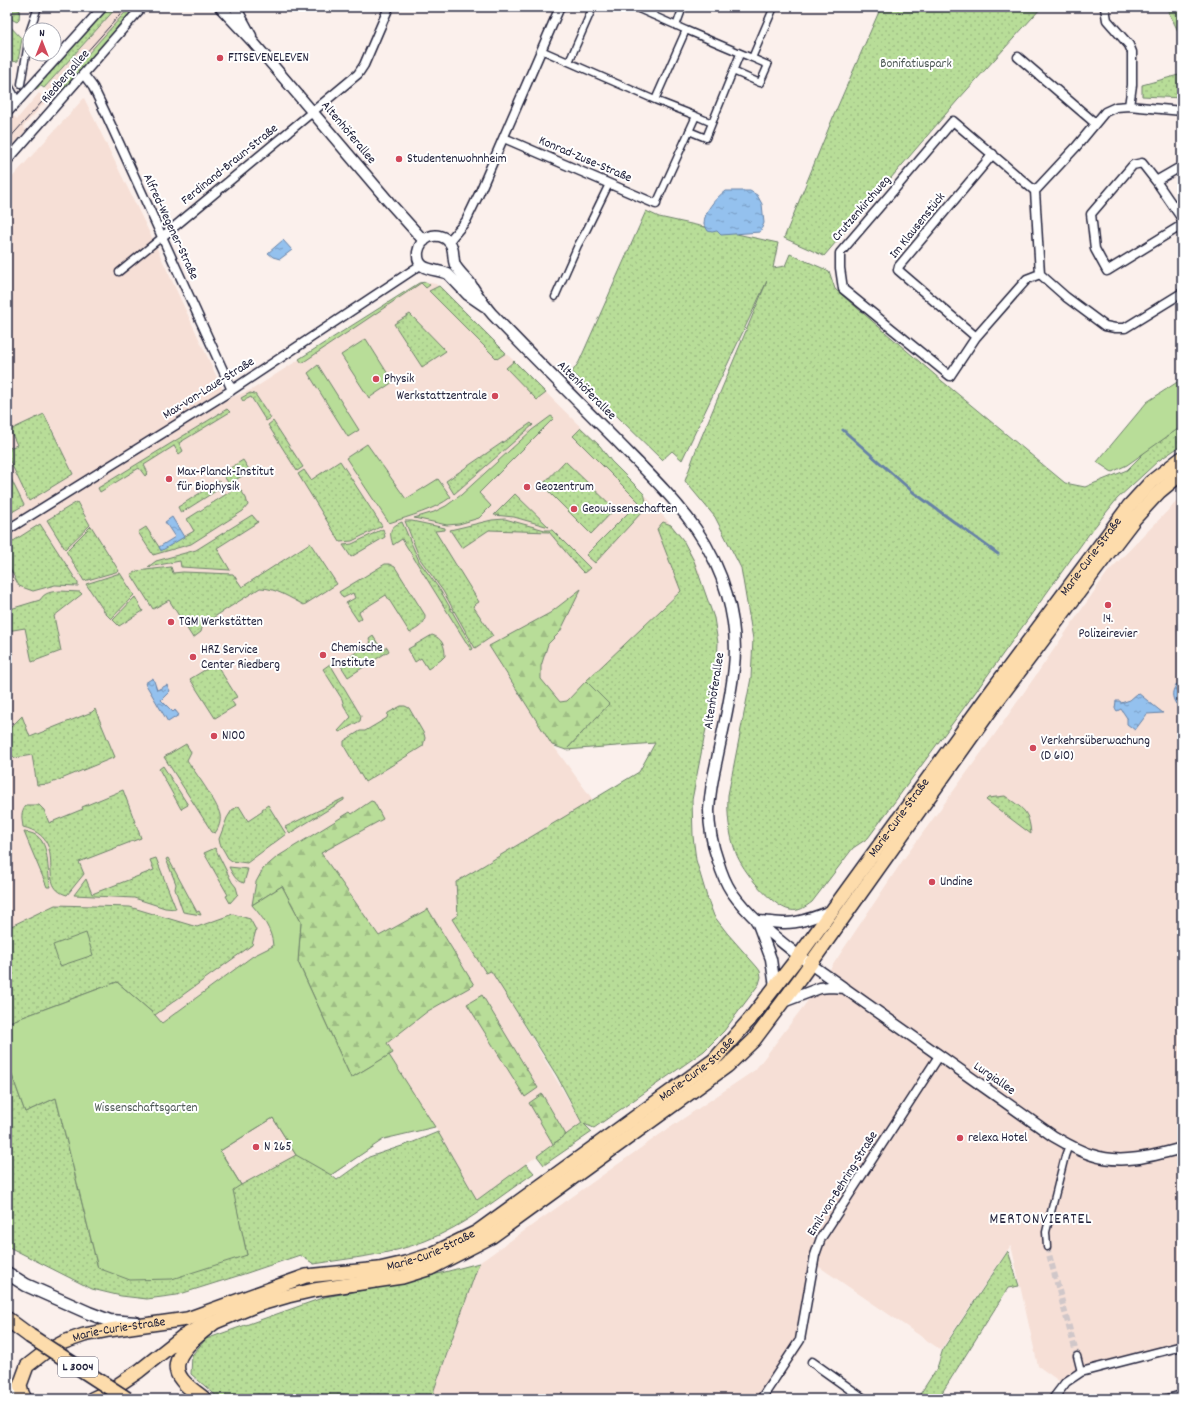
<svg xmlns="http://www.w3.org/2000/svg" width="1189" height="1406" font-family="Dekko,sans-serif">
<defs>
<pattern id="grass-dots" width="8" height="8" patternUnits="userSpaceOnUse"><rect width="8" height="8" fill="#b8dd98"/><path d="M2 2h.1M6 6h.1" fill="none" stroke="#9ebd84" stroke-width="1.8" stroke-linecap="round"/></pattern>
<pattern id="forest-firs" width="22" height="20" patternUnits="userSpaceOnUse"><rect width="22" height="20" fill="#b8dd98"/><path d="M5 1l3.5 6h-7zM16 11l3.5 6h-7z" fill="#9ebd84"/></pattern>
<pattern id="water-ripples" width="26" height="14" patternUnits="userSpaceOnUse"><rect width="26" height="14" fill="#94c1ee"/><path d="M2 4q2-2 4 0t4 0M15 11q2-2 4 0t4 0" fill="none" stroke="#789cc2"/></pattern>
</defs>
<rect width="100%" height="100%" fill="#fbf0ec"/>
<filter id="ink" filterUnits="userSpaceOnUse"><feTurbulence type="fractalNoise" baseFrequency=".025" numOctaves="2"/><feDisplacementMap in="SourceGraphic" scale="8" xChannelSelector="R" yChannelSelector="G"/><feConvolveMatrix kernelMatrix="1 2 1 2 8 2 1 2 1" color-interpolation-filters="sRGB"/></filter>
<g filter="url(#ink)">
<!-- built -->
<path fill="#f6dfd6" d="M117,7H130L52,95L44,88Z
M39,93L47,100L23,127L26,130L7,152V124L14,116L17,119Z
M84,98L153,240L227,399L253,389L419,283L426,282L436,284L600,446L611,461L644,494L680,535L694,559L701,575L629,667L552,744L593,800L456,882L459,915L582,1123L477,1200L435,1127L384,1139L331,1175L130,1280L98,1268L56,1098L7,1061V183Z
M1182,496V1343L1123,1360L1059,1381L1038,1366L1011,1245L941,1350L818,1266L803,1347L767,1399H433L434,1390L479,1263L659,1135L755,1070L816,990L903,860L995,734L1107,573Z"/>
<!-- grass -->
<path fill="url(#grass-dots)" stroke="#6d806a" d="M7,7H20L19,20L17,22L7,17Z
M108,7H117L44,88L41,86L37,90L35,88Z
M130,7H135L118,26L109,40L64,90L59,86L61,84Z
M881,7H1042L957,101L824,256L784,238L834,115Z
M1166,7H1182V39Z
M7,23L22,39L18,61C14,62 10,62 7,58Z
M1182,74V98L1142,96V85Z
M646,211L659,217L778,243L773,268L785,266L790,254L829,271L835,289L942,381L1065,483L1085,487L1127,470L1147,450L1182,426V445L1158,461L1117,499L1089,534L977,690L868,838L853,848L812,902C805,907 799,912 790,910C771,906 742,870 736,853C729,834 727,815 728,795L751,678L753,639L741,568L715,517L685,481L696,450L767,281L682,460L672,451L662,460L572,372L579,362Z
M439,286L506,353L497,359L429,291Z
M410,314L446,351L422,367L394,324Z
M514,361L546,393L537,400L506,368Z
M250,393L255,394L271,418L266,421L251,397L243,401L241,398Z
M227,409L230,412L179,443L183,451L179,454L174,446L144,465L148,473L145,476L139,468L100,492L98,488Z
M44,414L73,474L29,501L7,455V449L17,445L10,430Z
M273,421L303,467L297,471L268,425Z
M531,423L533,425L454,494L446,481Z
M581,428L600,446L611,461L644,494C647,501 645,505 642,512L595,563L586,555L639,502L573,436Z
M243,460L250,471L229,484L222,473Z
M340,461L382,526L352,541L340,542L298,474L304,470L311,480Z
M565,461L615,509L591,534L542,485Z
M7,471L24,505L7,515Z
M219,481L222,487L181,513L178,507Z
M240,489L246,498L248,505L243,511L191,544L153,555L138,532L146,527L161,550L194,531L187,519L233,490Z
M515,494L549,527L514,517L494,515Z
M77,502L90,525L65,549L47,520Z
M252,515L258,522L217,548L230,570L181,567L180,561L148,567L156,561L196,550Z
M505,519L545,530H552L590,568L584,573L580,569L549,532L489,530L462,548L450,530L492,520Z
M405,521H412L445,528V530L435,531L479,602L473,606L493,636L475,648L443,591L420,559Z
M402,522L419,561L440,590L469,641L473,649L471,650L402,539L393,545C389,532 389,527 402,522Z
M663,522L671,525L683,540L694,561L714,618L718,643L717,663L713,693L692,800L693,836L696,860L707,897L714,916L727,933L757,967L760,971L761,977L759,984L724,1031L704,1051L594,1128L584,1124L592,1132L544,1165L537,1156L582,1123L557,1076L491,971L486,973L452,919L458,915L456,882L639,772L655,743L566,750L609,704L586,681L681,591L657,529Z
M40,524L78,583V586L55,585L33,591L19,586L7,563V545Z
M91,526L119,571L84,581L66,551Z
M383,529L385,537L351,557L343,545L352,544Z
M310,543L337,584L304,605C290,598 276,588 260,588L203,624L201,632L193,638L169,600L153,609L131,574L137,571L171,567L173,573L183,572L233,574L242,587Z
M385,564H389L395,567L425,615C426,625 417,628 410,633L386,595L359,612L362,618L358,621L346,603L355,598L353,593L343,598L339,592Z
M120,573L134,595L111,619L106,614L86,584Z
M60,591L80,592L82,594L54,616L61,651L32,662L25,628L7,631V610L40,600C45,592 51,592 60,591Z
M135,597L143,611L119,626L113,620Z
M432,635C442,638 445,646 445,656L441,660L428,669L421,658L415,662L408,649Z
M373,636L382,650L387,647L389,651L348,677L339,663L371,643L369,639Z
M218,662V667L237,697L231,700L235,706L215,718L190,679Z
M330,664L361,716L360,721L340,732L338,731L351,717L344,706L342,699L323,669Z
M401,706H405L409,708L424,734L425,738L423,746L365,782L344,746V741L360,731H365L387,718L388,713Z
M95,709L115,757L49,784L37,785L32,755L15,758L11,754H7V731L22,716L30,737L92,712Z
M186,744L191,752L187,760C194,771 218,803 220,815C221,821 219,828 215,833L212,832L164,757Z
M163,766L188,805L181,809L159,769Z
M123,790L141,838L79,862L84,874L67,895C33,886 72,839 23,827C22,819 20,812 26,805H39L44,810L49,823L83,809L82,807Z
M1005,796C1023,809 1029,810 1031,834L986,800L988,798Z
M344,798V800L290,833L285,827Z
M268,805L286,834L247,863L232,861L228,858L220,844L219,839L227,818L232,810L239,806L248,821L263,811L262,809Z
M24,832C53,833 45,867 51,887H47Z
M215,848L232,882L236,887L238,894L230,903L226,896L228,895L204,853Z
M156,858L176,909L165,908L134,898L74,895L86,879L92,894L154,870L150,860Z
M168,858L197,912L199,911L201,915L183,912L175,889L176,884L166,859Z
M229,867L248,869L244,883C236,882 232,873 229,867Z
M55,905L130,907L197,927L233,914L250,919L256,930L252,945L155,1015L117,982L7,1023V928Z
M7,1061L25,1112L56,1098L98,1268L247,1255L243,1236L221,1152L241,1185L296,1155L273,1118L220,1151L150,1066L364,1152L331,1175L337,1180L369,1157L411,1143L438,1132L477,1200L526,1164L534,1173C499,1197 465,1226 425,1241C390,1255 351,1258 314,1264L300,1255L247,1273L177,1295L147,1299L121,1296L92,1289L7,1246Z
M1008,1251L1019,1286L1008,1288L938,1399H917L937,1368L943,1349Z
M479,1263L434,1390L433,1399H220L191,1374L192,1355L206,1339L325,1297L386,1286L441,1273Z"/>
<!-- forest -->
<path fill="url(#forest-firs)" stroke="#6d806a" d="M581,589L560,632L548,644L541,666V679L560,702L567,701L586,681L609,704L566,750L552,745L489,646L550,613Z
M371,801L374,802L383,819L321,853L379,936L428,909L474,985L428,1011L387,1043L393,1053L351,1078L298,962L301,922L282,886L252,905L256,882L263,869L277,857L350,812L352,814Z
M482,995L538,1088L525,1097L467,1004Z
M542,1094L566,1135L553,1144L529,1103Z"/>
<!-- garden -->
<path fill="#b8dd98" stroke="#6d806a" d="M426,282L430,285L426,288L421,283L302,363L299,359L419,283Z
M366,339L393,382L369,398L341,355Z
M318,365L359,430L348,437L308,373Z
M1182,379V426L1127,465L1112,472L1097,462L1147,402Z
M551,416L554,418L479,493L491,506L479,518L459,524L447,525L414,518L434,512L446,506L461,495L532,430Z
M367,444L406,499L438,479L451,497C434,510 410,516 389,523L346,458Z
M282,886L301,922L298,962L351,1078L389,1055L435,1127L384,1139L331,1175L296,1155L273,1118L220,1151L241,1185L233,1190L247,1255L172,1279L130,1280L98,1268L56,1098L25,1112L7,1061V1023L117,982L155,1015L162,1023L253,956L273,946C272,929 262,917 252,905Z
M86,933L93,955L60,966L53,945Z"/>
<!-- water -->
<path fill="url(#water-ripples)" stroke="#6681a6" d="M725,191H750L757,195L762,204L764,223L760,232L721,235L717,231L712,232L708,231L704,224C704,211 715,199 725,191Z
M283,240L292,250L280,259L273,257L268,253Z
M172,517L184,537L161,551L159,547L175,537L165,522Z
M153,678L157,690L167,685L170,691L161,700L173,712L175,710L179,715L168,722L145,683Z
M1182,679V701L1176,704C1169,693 1174,687 1182,679Z
M1138,693L1163,713L1147,714L1135,730L1127,724V718L1121,709L1117,711L1115,708L1116,701H1120L1121,703L1130,700Z"/>
<g fill="none" stroke-linecap="round" stroke-linejoin="round">
<!-- stream -->
<path stroke="#6681a6" stroke-width="3" d="M843,430L913,492L998,554"/>
<!-- pedestrian-tunnel -->
<path stroke="#d0c7c9" stroke-width="6" stroke-dasharray="6 3" stroke-linecap="butt" d="M1047,1247L1077,1356"/>
<defs>
<path id="pedestrian" d="M634,7L686,30L655,100
M652,15L655,7
M676,26L683,7
M30,30L38,7
M686,30L752,58L774,7
M541,50L655,100L696,116L656,204
M569,62L593,7
M733,71L760,83L768,65L752,58
M21,84L30,31
M696,116L712,123
M689,131L706,138L740,54
M119,272L162,237
M555,297L578,245L587,229L609,184
M1047,1247L1046,1232L1065,1156L1069,1145
M1077,1356L1081,1372"/>
<path id="minor" d="M1105,8L1107,20L1129,45L1132,52V85L1129,106
M1018,57L1095,123
M84,75L93,87L105,112L232,390
M7,84L17,102
M1182,111L1129,106L1116,107L1105,112L1076,147L1035,191L1040,274L1066,297L1105,326L1115,328H1125L1182,293
M7,113L103,7
M504,138L656,204
M7,161L142,7
M1156,181L1182,166
M1035,191L953,121L840,253V268L843,289L950,376L976,337L1027,279L1040,274
M1182,219L1156,181L1142,163L1133,165L1091,214L1095,249L1107,271L1182,225
M162,237L358,74L364,65L389,7
M449,241L466,221L479,194L560,7
M976,337L898,270L899,266L993,154
M7,530L232,390L422,264
M812,1362L864,1399
M761,1399L800,1340L815,1255L821,1238L939,1056
M1053,1399L1066,1382L1081,1372L1182,1346
M1167,1399L1182,1395"/>
<path id="tertiary" d="M220,7L253,42L389,202L424,241
M235,7L251,36
M484,306L468,295L448,274C437,268 416,273 418,252C419,246 423,240 429,237C436,234 445,236 450,243C455,250 452,257 455,265C459,272 465,277 470,283C477,294 483,304 492,314C532,356 573,397 614,438C643,468 672,495 696,529C723,568 739,619 734,667C731,698 723,729 717,759C713,776 710,793 709,810C709,828 712,844 718,861C721,871 725,882 731,891C749,917 774,936 799,956L1053,1136C1065,1143 1078,1151 1092,1155C1121,1165 1153,1156 1182,1148
M756,921C766,921 776,923 785,923C801,923 817,916 831,911
M758,924L771,959L775,987
M783,1002L820,988L830,987L845,988"/>
<path id="secondary" d="M7,1273L26,1285L89,1313L110,1321L136,1323
M7,1387L22,1393"/>
<g id="primary">
<path id="s1" d="M25,1399L22,1393L20,1385L27,1366L45,1352L64,1342L84,1335L109,1330L187,1319L306,1276L379,1269L405,1263L430,1255L477,1232L714,1060L750,1019L799,956L987,697L1129,506L1151,482L1182,458"/>
<path d="M92,1399L109,1391L139,1371L182,1337L200,1327L213,1323L257,1305L288,1296L314,1290L402,1277L431,1268L491,1237L727,1066L754,1040L799,980L997,701L1112,548L1135,518L1159,492L1182,473"/>
</g>
<path id="trunk" d="M7,1319L30,1336
M204,1399C197,1393 188,1388 182,1380C164,1359 198,1335 213,1323"/>
</defs>
<!-- pedestrian casing -->
<use href="#pedestrian" stroke="#22223b" stroke-width="9"/>
<!-- minor casing -->
<use href="#minor" stroke="#22223b" stroke-width="11"/>
<!-- tertiary casing -->
<use href="#tertiary" stroke="#22223b" stroke-width="13"/>
<!-- secondary casing -->
<use href="#secondary" stroke="#22223b" stroke-width="15"/>
<!-- primary casing -->
<use href="#primary" stroke="#22223b" stroke-width="16"/>
<!-- trunk casing -->
<use href="#trunk" stroke="#22223b" stroke-width="17"/>
<!-- pedestrian -->
<use href="#pedestrian" stroke="#fff" stroke-width="6"/>
<!-- minor -->
<use href="#minor" stroke="#fff" stroke-width="8"/>
<!-- tertiary -->
<use href="#tertiary" stroke="#fff" stroke-width="10"/>
<!-- secondary -->
<use href="#secondary" stroke="#fff" stroke-width="12"/>
<!-- primary -->
<use href="#primary" stroke="#fddcac" stroke-width="13"/>
<!-- trunk -->
<use href="#trunk" stroke="#fddcac" stroke-width="14"/>
<!-- tram -->
<path stroke="#22223b" stroke-width="1" d="M7,141L127,7"/>
<defs>
<path id="trunk-bridge" d="M30,1336L127,1399"/>
</defs>
<!-- trunk-bridge casing -->
<use href="#trunk-bridge" stroke="#22223b" stroke-width="17" stroke-linecap="butt"/>
<!-- trunk-bridge -->
<use href="#trunk-bridge" stroke="#fddcac" stroke-width="14"/>
</g>
</g>
<!-- markers -->
<g fill="#d1495b" stroke="#fff" stroke-width="1.5">
<circle cx="220" cy="58" r="4"/>
<circle cx="399" cy="159" r="4"/>
<circle cx="376" cy="379" r="4"/>
<circle cx="495" cy="396" r="4"/>
<circle cx="169" cy="479" r="4"/>
<circle cx="527" cy="487" r="4"/>
<circle cx="574" cy="509" r="4"/>
<circle cx="1108" cy="605" r="4"/>
<circle cx="171" cy="622" r="4"/>
<circle cx="323" cy="655" r="4"/>
<circle cx="193" cy="657" r="4"/>
<circle cx="214" cy="736" r="4"/>
<circle cx="1033" cy="748" r="4"/>
<circle cx="932" cy="882" r="4"/>
<circle cx="960" cy="1138" r="4"/>
<circle cx="256" cy="1147" r="4"/>
</g>
<g text-anchor="middle" dominant-baseline="central" stroke-width="4" stroke-linejoin="round" paint-order="stroke">
<!-- shield labels -->
<rect fill="#fff" stroke="#646476" stroke-width="1" x="58" y="1357" width="40" height="20" rx="3"/>
<g font-size="12" font-weight="bold" fill="#22223b">
<text x="78" y="1367">L 3004</text>
</g>
<!-- poi labels -->
<g font-size="13" fill="#22223b" stroke="#fff" text-anchor="start">
<text x="228" y="58">FITSEVENELEVEN</text>
<text x="407" y="159">Studentenwohnheim</text>
<text x="384" y="379">Physik</text>
<text x="487" y="396" text-anchor="end">Werkstattzentrale</text>
<text x="177" y="472">Max-Planck-Institut<tspan x="177" dy="15">für Biophysik</tspan></text>
<text x="535" y="487">Geozentrum</text>
<text x="582" y="509">Geowissenschaften</text>
<text x="1108" y="619" text-anchor="middle">14.<tspan x="1108" dy="15">Polizeirevier</tspan></text>
<text x="179" y="622">TGM Werkstätten</text>
<text x="331" y="648">Chemische<tspan x="331" dy="15">Institute</tspan></text>
<text x="201" y="650">HRZ Service<tspan x="201" dy="15">Center Riedberg</tspan></text>
<text x="222" y="736">N100</text>
<text x="1041" y="741">Verkehrsüberwachung<tspan x="1041" dy="15">(D 610)</tspan></text>
<text x="940" y="882">Undine</text>
<text x="968" y="1138">relexa Hotel</text>
<text x="264" y="1147">N 265</text>
</g>
<!-- park labels -->
<g font-size="13" fill="#4f5a57" stroke="#fff">
<text x="916" y="64">Bonifatiuspark</text>
<text x="146" y="1108">Wissenschaftsgarten</text>
</g>
<!-- street labels -->
<g font-size="13" fill="#22223b" stroke="#fff">
<text transform="translate(66 77) rotate(-49)">Riedbergallee</text>
<text transform="translate(348 133) rotate(50)">Altenhöferallee</text>
<text transform="translate(585 160) rotate(23)">Konrad-Zuse-Straße</text>
<text transform="translate(230 165) rotate(-39)">Ferdinand-Braun-Straße</text>
<text transform="translate(862 209) rotate(-49)">Crutzenkirchweg</text>
<text transform="translate(918 226) rotate(-51)">Im Klausenstück</text>
<text transform="translate(170 227) rotate(65)">Alfred-Wegener-Straße</text>
<text transform="translate(209 389) rotate(-32)">Max-von-Laue-Straße</text>
<text transform="translate(586 391) rotate(45)">Altenhöferallee</text>
<text stroke="none"><textPath href="#s1" startOffset="1432">Marie-Curie-Straße</textPath></text>
<text transform="translate(715 691) rotate(-81)">Altenhöferallee</text>
<text stroke="none"><textPath href="#s1" startOffset="1108">Marie-Curie-Straße</textPath></text>
<text stroke="none"><textPath href="#s1" startOffset="784">Marie-Curie-Straße</textPath></text>
<text transform="translate(994 1079) rotate(35)">Lurgiallee</text>
<text transform="translate(843 1184) rotate(-58)">Emil-von-Behring-Straße</text>
<text stroke="none"><textPath href="#s1" startOffset="460">Marie-Curie-Straße</textPath></text>
<text stroke="none"><textPath href="#s1" startOffset="136">Marie-Curie-Straße</textPath></text>
</g>
<!-- quarter labels -->
<g font-size="15" letter-spacing="1" fill="#22223b" stroke="#fff">
<text x="1041" y="1220">MERTONVIERTEL</text>
</g>
</g>
<!-- margin -->
<rect width="1189" height="1406" fill="none" stroke="#fff" stroke-width="24"/>
<rect x="12" y="12" width="1165" height="1382" fill="none" stroke="#22223b" stroke-width="1.5" filter="url(#ink)"/>
<!-- north arrow -->
<g transform="translate(42 42)"><circle r="19" fill="#ffffff" stroke="#a7a7b1"/>
<path d="M0-3L7 15L0 10L-7 15Z" fill="#d1495b"/>
<text y="-6" font-size="11" font-weight="bold" text-anchor="middle" fill="#22223b">N</text>
</g>
</svg>
